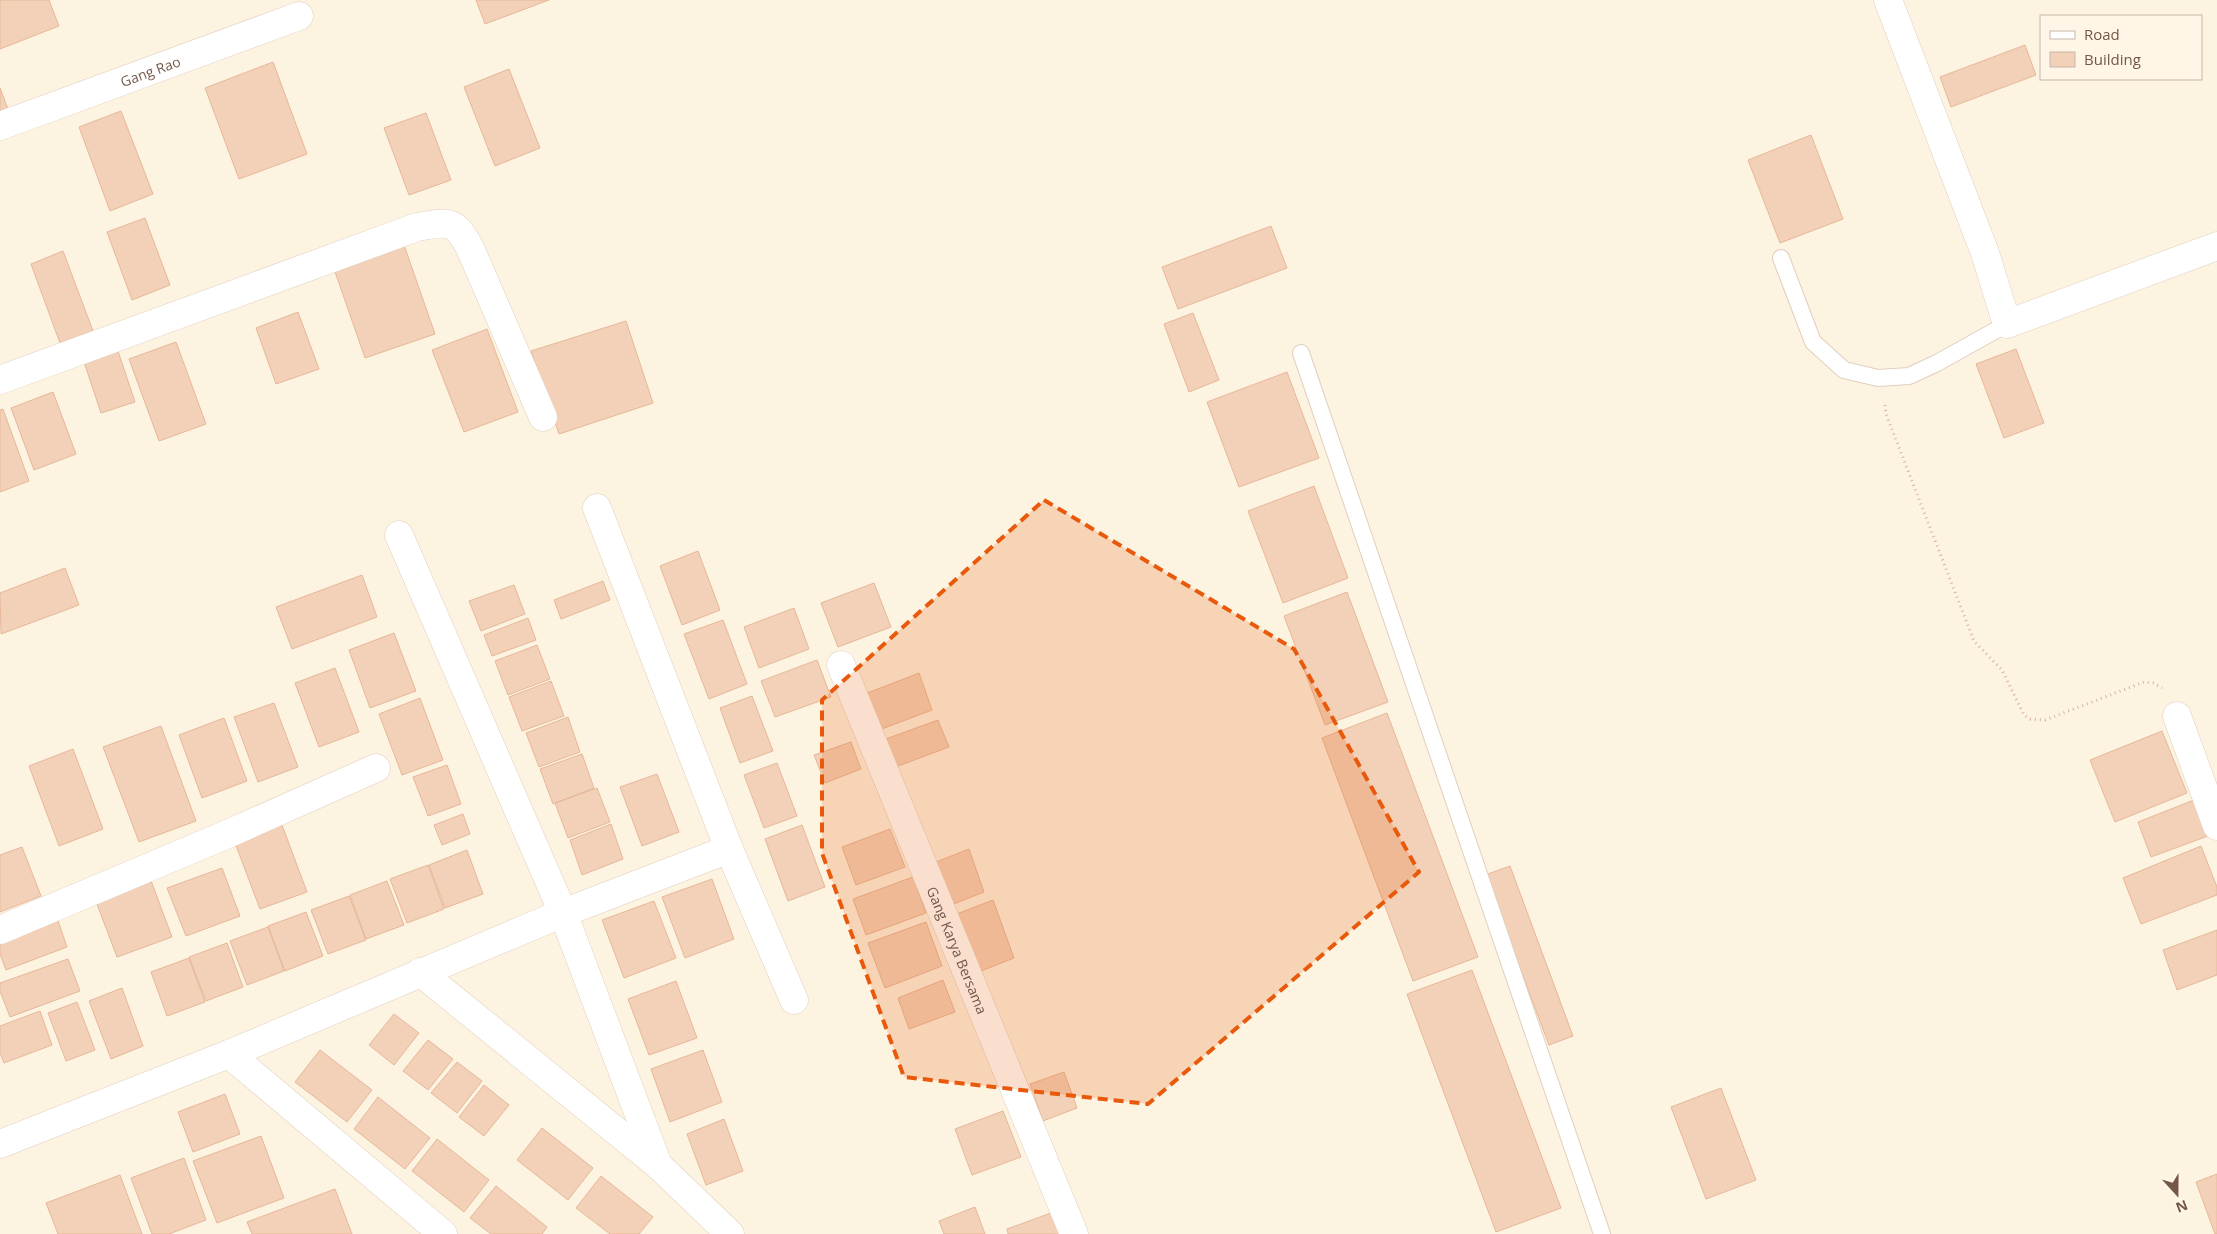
<svg xmlns="http://www.w3.org/2000/svg" width="2217" height="1234" font-family="'Open Sans',sans-serif">
<rect width="100%" height="100%" fill="#fdf3e1"/>
<!-- building -->
<path fill="#f3d1b8" stroke="#e6b798" d="M0,0H49L59,26L0,49Z
M476,0H549L485,24Z
M2025,45L2036,75L1951,107L1940,77Z
M273,62L307,154L239,179L205,88Z
M509,69L540,148L495,166L464,87Z
M0,88L8,109L0,112Z
M121,111L153,194L110,211L79,127Z
M426,113L451,180L409,195L384,128Z
M1811,135L1843,219L1780,243L1748,160Z
M145,218L170,285L132,300L107,232Z
M1271,226L1287,268L1178,309L1162,267Z
M403,242L435,334L365,358L333,266Z
M63,251L93,331L60,343L31,264Z
M298,312L319,369L276,384L256,328Z
M1193,313L1219,380L1189,392L1164,324Z
M626,321L653,403L559,434L531,351Z
M487,329L518,412L464,432L432,350Z
M115,342L135,402L101,413L81,353Z
M176,342L206,424L159,441L129,359Z
M2016,349L2044,423L2004,438L1976,364Z
M1287,372L1319,458L1239,487L1207,402Z
M53,392L76,454L34,470L11,408Z
M3,409L29,481L0,492V410Z
M1314,486L1348,578L1283,603L1248,511Z
M698,551L720,610L682,625L660,566Z
M65,568L79,605L1,634L0,593Z
M362,575L377,617L292,649L276,607Z
M603,581L610,600L561,619L554,600Z
M874,583L891,627L838,647L821,603Z
M514,585L525,614L481,631L469,601Z
M1347,592L1388,702L1325,725L1284,616Z
M794,608L809,649L759,668L744,627Z
M528,618L536,640L492,656L484,635Z
M723,620L747,684L709,699L684,634Z
M394,633L416,691L370,708L349,650Z
M537,645L550,679L508,695L495,661Z
M817,660L831,697L775,717L761,681Z
M335,668L359,732L319,747L295,683Z
M919,673L932,710L879,730L865,694Z
M551,681L564,716L522,731L509,697Z
M752,696L773,751L740,763L720,708Z
M420,698L443,760L402,775L379,714Z
M274,703L298,767L258,782L234,717Z
M1387,713L1478,957L1413,981L1322,738Z
M568,717L580,752L539,767L526,733Z
M224,718L247,781L202,798L179,735Z
M938,720L949,747L893,768L883,740Z
M161,726L196,821L139,842L103,747Z
M2162,731L2187,793L2115,822L2090,760Z
M851,742L861,769L825,783L814,755Z
M73,749L103,829L59,846L29,766Z
M582,754L594,788L553,804L540,769Z
M777,763L797,816L764,828L744,775Z
M447,765L461,804L428,816L413,777Z
M657,774L679,832L642,846L620,787Z
M597,788L610,822L568,838L555,803Z
M2194,800L2208,836L2151,857L2138,822Z
M463,814L470,834L442,845L434,825Z
M611,824L623,859L582,875L570,840Z
M282,825L307,892L260,909L235,843Z
M802,825L825,887L788,901L765,839Z
M890,829L905,867L856,885L842,847Z
M2201,846L2217,887V895L2141,924L2123,878Z
M22,847L41,896L0,912V855Z
M969,849L984,892L946,907L931,864Z
M467,850L483,894L445,908L429,865Z
M428,865L444,909L407,923L390,879Z
M1510,866L1573,1036L1549,1045L1485,875Z
M222,868L240,916L186,936L167,888Z
M913,877L926,913L866,935L853,899Z
M150,878L172,937L117,957L95,899Z
M712,879L734,939L685,958L662,897Z
M387,881L404,925L366,939L350,895Z
M349,896L366,940L328,954L311,910Z
M993,900L1014,958L971,975L949,917Z
M654,901L676,958L624,978L602,920Z
M55,912L67,947L6,970L0,954V933Z
M306,912L323,956L285,971L268,926Z
M926,922L942,966L885,988L868,943Z
M268,927L284,971L247,985L230,941Z
M2217,930V975L2177,990L2163,950Z
M227,943L243,987L206,1001L189,957Z
M189,958L205,1002L167,1016L151,972Z
M68,959L80,991L10,1017L0,991V983Z
M1472,970L1561,1208L1496,1232L1407,994Z
M943,980L955,1012L909,1029L898,998Z
M676,981L697,1038L649,1055L628,999Z
M122,988L143,1046L111,1059L89,1001Z
M77,1002L95,1050L66,1061L48,1013Z
M40,1011L52,1045L4,1063L0,1053V1026Z
M394,1014L419,1033L394,1065L369,1045Z
M428,1040L453,1059L428,1090L403,1071Z
M320,1050L372,1090L347,1122L295,1082Z
M703,1050L722,1102L670,1122L651,1069Z
M457,1062L482,1081L457,1113L431,1093Z
M1064,1072L1077,1108L1043,1121L1030,1084Z
M484,1085L509,1105L484,1136L459,1117Z
M1721,1088L1756,1180L1706,1199L1671,1107Z
M225,1094L240,1134L193,1152L178,1112Z
M378,1097L430,1138L405,1169L354,1129Z
M1003,1111L1021,1157L972,1175L955,1129Z
M724,1119L743,1171L706,1185L687,1134Z
M542,1128L593,1168L568,1200L517,1160Z
M261,1136L284,1198L217,1223L193,1161Z
M437,1139L489,1180L464,1212L412,1171Z
M184,1158L206,1220L169,1234H152L131,1178Z
M2217,1174V1234H2215L2196,1182Z
M120,1175L142,1234H58L46,1203Z
M601,1176L653,1217L639,1234H610L576,1208Z
M496,1186L547,1227L542,1234H491L470,1218Z
M335,1189L352,1234H252L247,1222Z
M975,1207L985,1234H944L939,1221Z
M1051,1213L1059,1234H1008L1007,1229Z"/>
<g fill="none" stroke-linecap="round" stroke-linejoin="round">
<defs>
<path id="lane" d="M1781,258L1813,342L1844,370L1878,378L1909,376L1937,363L2007,324
M1301,353L1602,1234"/>
<g id="street">
<path d="M1888,0L1985,253L2007,324L2217,246"/>
<path id="s1" d="M0,126L299,16"/>
<path d="M0,380L417,227C448,222 454,218 470,248L543,417"/>
<path d="M597,508L729,849"/>
<path d="M399,535L563,913L658,1165"/>
<path id="s2" d="M841,665L1074,1234"/>
<path d="M2177,716L2217,826"/>
<path d="M0,930L223,836L376,768"/>
<path d="M420,972L658,1165L730,1234"/>
<path d="M229,1054L443,1234"/>
<path d="M0,1144L229,1054L563,913L729,849L794,1000"/>
</g>
</defs>
<!-- lane casing -->
<use href="#lane" stroke="#e1cfbd" stroke-width="18"/>
<!-- street casing -->
<use href="#street" stroke="#e1cfbd" stroke-width="29"/>
<!-- path -->
<path stroke="#d7b49b" stroke-width="3" stroke-dasharray="1 4" stroke-linecap="butt" d="M1885,405L1886,414L1974,641L2002,670L2024,715L2030,719L2045,720L2144,682L2153,683L2162,688"/>
<!-- lane -->
<use href="#lane" stroke="#fff" stroke-width="16"/>
<!-- street -->
<use href="#street" stroke="#fff" stroke-width="28"/>
</g>
<!-- marked area -->
<path fill="#e8590c" fill-opacity="0.2" stroke="#e8590c" stroke-width="4" stroke-dasharray="10 6" stroke-linejoin="round" d="M1044,500L1294,649L1419,872L1148,1104L904,1077L822,853V700Z"/>
<g text-anchor="middle" dominant-baseline="central" stroke-width="4" stroke-linejoin="round" paint-order="stroke">
<!-- street labels -->
<g font-size="14" fill="#745847" stroke="#fff6e7">
<text stroke="none"><textPath href="#s1" startOffset="160">Gang Rao</textPath></text>
<text stroke="none"><textPath href="#s2" startOffset="308">Gang Karya Bersama</textPath></text>
</g>
</g>
<!-- legend -->
<rect x="2040" y="15" width="162" height="65" fill="#fff6e7" stroke="#c7b7a7"/>
<rect x="2050" y="31" width="25" height="8" fill="#ffffff" stroke="#c7b7a7"/>
<text x="2084" y="40" font-size="15" fill="#745847">Road</text>
<rect x="2050" y="52" width="25" height="15" fill="#f3d1b8" stroke="#c7b7a7"/>
<text x="2084" y="65" font-size="15" fill="#745847">Building</text>
<!-- north arrow -->
<g transform="translate(2177 1194) rotate(159)" stroke="#fff6e7" stroke-width="4" paint-order="stroke">
<path d="M0-4L9 19L0 12L-9 19Z" fill="#745847"/>
<text y="-8" font-size="14" font-weight="bold" text-anchor="middle" fill="#745847">N</text>
</g>
</svg>
